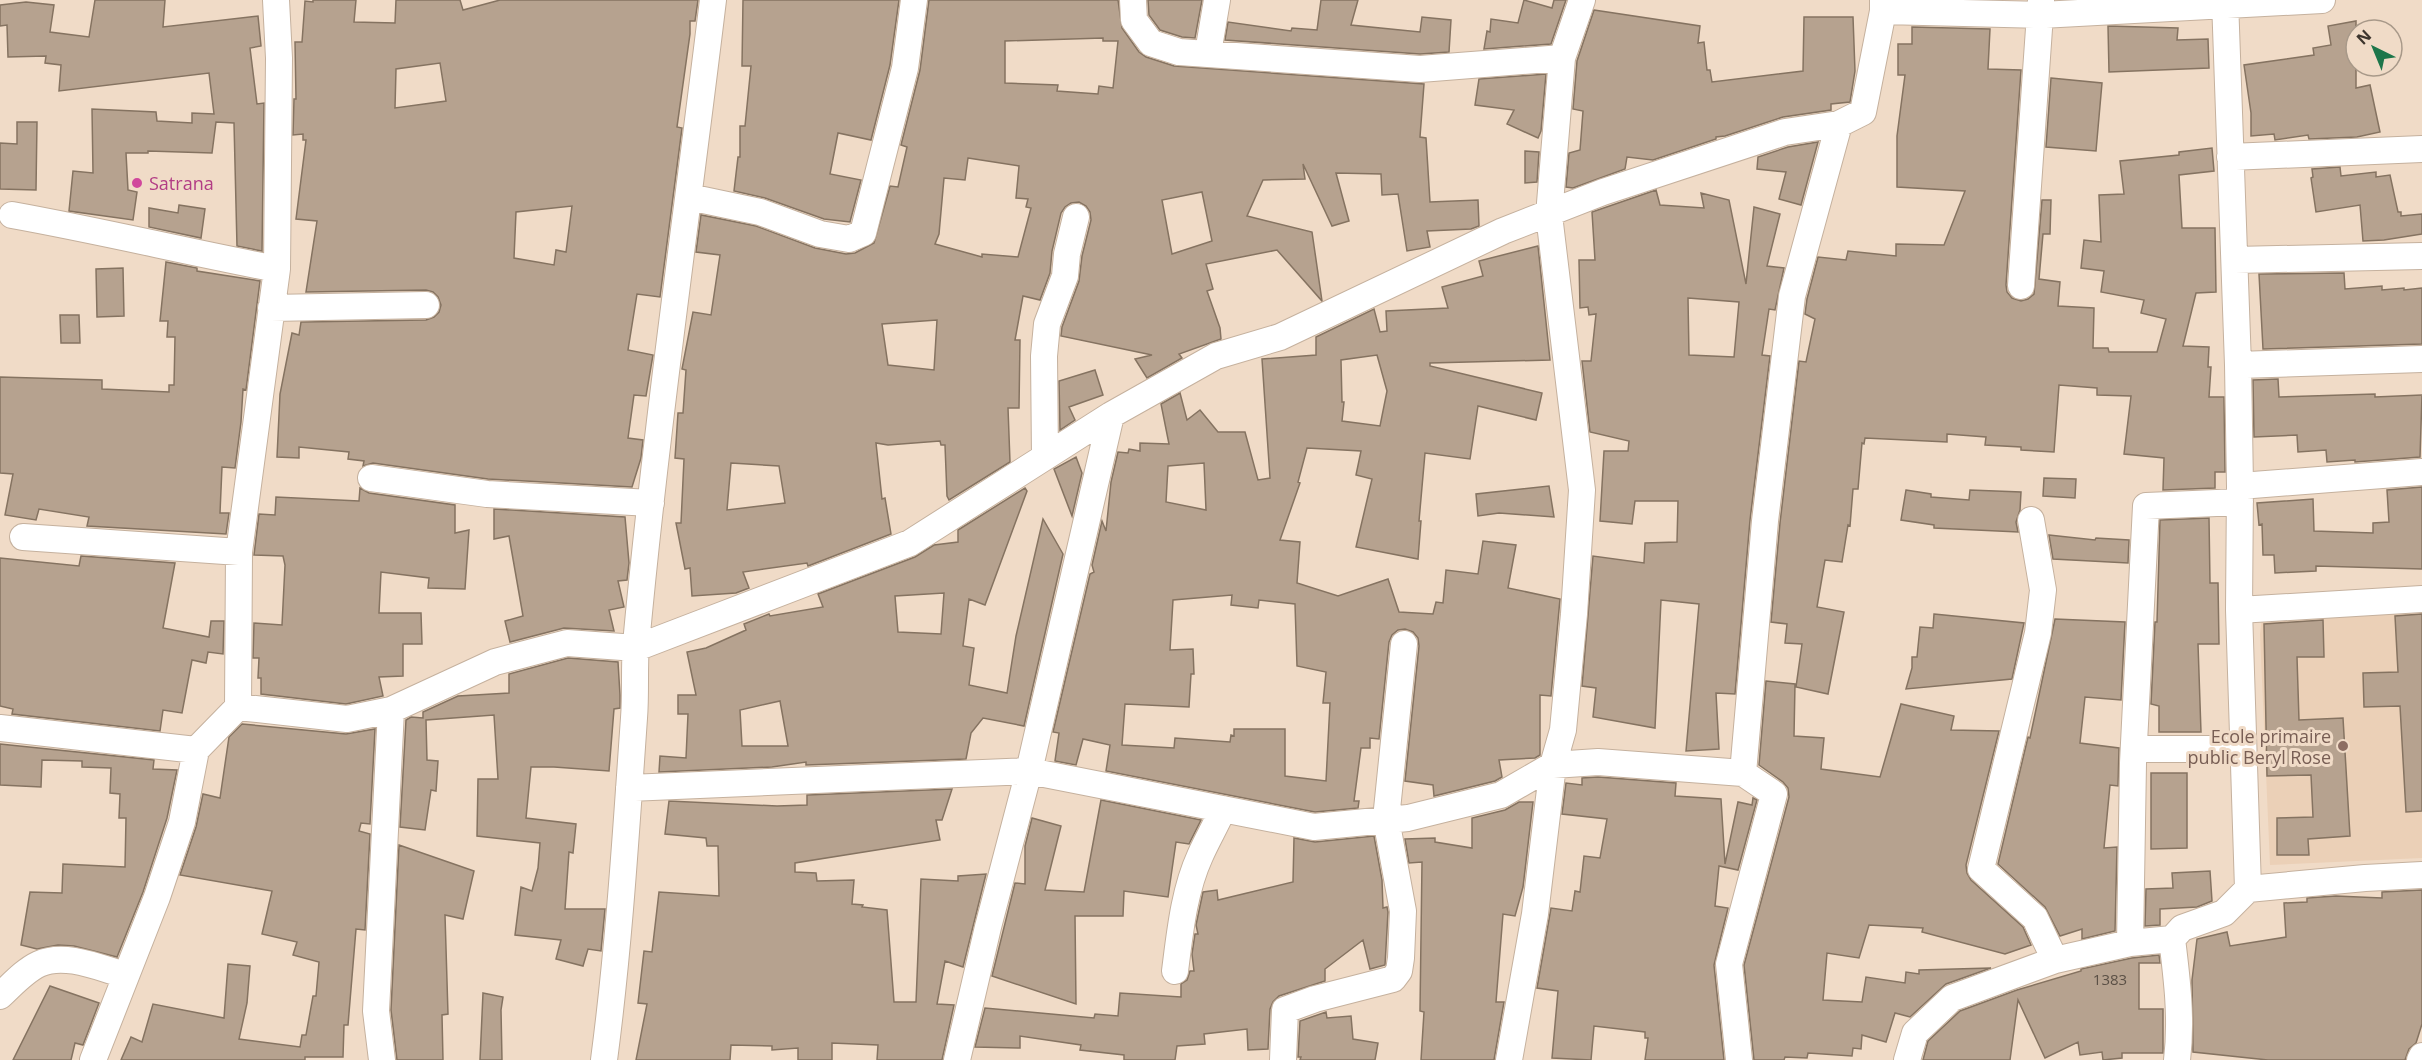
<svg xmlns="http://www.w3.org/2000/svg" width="2422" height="1060" font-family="'Open Sans',sans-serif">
<rect width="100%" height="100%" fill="#f0dbc7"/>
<!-- built -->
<path fill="#ebd0b7" d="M2422,601V858L2270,865L2260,634L2263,609Z"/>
<!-- building -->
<path fill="#b6a28f" stroke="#857361" stroke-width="1.5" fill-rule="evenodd" d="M95,0H165L163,27L258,16L261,46L250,48L257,104L264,103L262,251L237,246L234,123L216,122L212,153L148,151V153H126L128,190L137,192L133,220L69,211L73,171L93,173L92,109L156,112L157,121L192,123V113L214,114L209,73L59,91L61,65L45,63L46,56L8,57L7,25L0,26V5L26,2L54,5L50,32L89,37Z
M313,0H356L354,22L395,23L396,0H460L463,10L500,0H698L695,21H690V34L677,127L682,128L660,297L637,294L628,350L653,355L646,396L634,395L628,438L643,440L641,458L632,487L488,479L373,463L363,466L364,461L348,459L349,452L299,447V458L277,457L280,394L292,333L299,335L301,322L426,320L434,317L439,312L441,305L438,297L433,292L426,290L306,292L317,221L296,219L306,140H303V134L293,135L294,99H296L295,42H302L305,1L313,2ZM440,63L446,101L395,108L396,69ZM572,206L566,252L556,250L554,265L514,258L516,212Z
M743,0H899L890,65L871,140L838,133L830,174L861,180L850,222L824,219L765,198L734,191L738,157H740V126H745L751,66H742Z
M929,0H1118L1122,28L1139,52L1146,57L1174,66L1424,84L1420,137L1426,138L1430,202L1478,200L1479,226L1471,229L1427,231L1430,247L1407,251L1398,194L1382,195L1381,174L1336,173L1349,221L1332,226L1303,164L1305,179L1263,180L1247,216L1312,232L1322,301L1277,250L1206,264L1213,289L1207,291L1220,328L1221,339L1179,354L1182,358L1147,378L1135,359L1152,355L1061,336L1062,327L1079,281L1082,256L1091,220L1090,212L1086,206L1079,202L1071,203L1065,207L1061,213L1052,251L1050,273L1040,300L1023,296L1015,340H1020L1019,408H1008L1010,462L949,500L947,496L945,445H941L940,441L888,445L876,443L882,499L885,498L891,534L808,566L807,563L743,572L749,588L736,593L692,596L690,568L685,569L676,523H681L684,459L675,458L678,413H683L686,370L682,369L693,312L711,315L720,255L696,252L701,215L756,226L815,248L846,254L855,253L874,243L890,186L898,187L907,147L901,145L920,70ZM1103,38V41H1118L1113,88L1099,86L1098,94L1057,91L1058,85L1005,83V41ZM968,158L1019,166L1016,198L1028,199L1026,207L1031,208L1018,257L982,254V257L935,244L939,234L944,178L965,180ZM1202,192L1212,241L1172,254L1162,200ZM937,320L934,370L888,365L882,324ZM731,463L779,466L785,503L727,510Z
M1148,0H1202L1195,38L1182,37L1160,30L1149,15Z
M1321,0H1358L1351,25L1420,32L1422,17L1451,20L1449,52L1420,54L1225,40L1228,22L1291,31L1292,28L1317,30Z
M1524,0L1552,8L1554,0H1566L1551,44L1484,49L1487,31L1490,32L1491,19L1518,23Z
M1594,10L1700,26L1698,43L1704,42L1707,70H1710L1712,82L1803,71L1804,17H1853L1855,71L1850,102L1831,104V110L1783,117L1725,136L1716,137V139L1653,160L1627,157L1625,169L1573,188L1566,187L1569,153L1580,150L1583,111L1573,109L1577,61Z
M2356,21V88L2370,85L2380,132L2357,137L2309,139L2308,135L2275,140L2274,134L2251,136V113L2244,65L2314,55L2313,48L2331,45L2328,26Z
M2108,26L2178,28L2177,40L2208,39L2209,68L2109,72Z
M1912,27L1990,29L1988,69L2021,70L2006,285L2007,292L2012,298L2021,301L2028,299L2034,294L2042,200H2051L2050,234H2043L2039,279L2060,282L2058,306L2094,308L2093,348H2108L2109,352H2157L2166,319L2141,313L2144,300L2101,292L2104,271L2081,268L2084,240L2101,242L2099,195L2124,194L2120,161L2179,155V152L2212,148L2214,171L2179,175L2182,228H2215L2216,292L2196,293L2183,346L2209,347L2208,367H2211L2209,397H2224L2225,472H2215V488L2163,490L2164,458L2124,454L2131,396L2097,395V388L2059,385L2054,452L2021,450V447L1985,445L1986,437L1947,434V442L1865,438L1864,444L1862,443L1858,489H1853L1850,526L1848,525L1842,562L1825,560L1817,607L1844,612L1828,694L1796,687L1802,644L1785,643L1787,624L1771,622L1780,523L1799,361L1806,362L1815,319L1805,314L1807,299L1818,257L1846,260L1848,251L1896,256V244L1944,245L1965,191L1897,187V136L1905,75H1898V44H1912Z
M1546,74L1541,131L1538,138L1507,124L1514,110L1475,105L1479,79Z
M2051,78L2102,83L2096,151L2046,147Z
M17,122H37L36,190L0,189V143L17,144Z
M1818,142L1801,205L1779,199L1786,172L1757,169L1758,157L1788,147Z
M1525,151L1539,152L1537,182L1525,183Z
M2340,167L2341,176L2376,172V177L2390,175L2398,212H2401V216L2422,214V234L2384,240L2363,241L2360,205L2316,212L2311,178L2313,177L2312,169Z
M1656,190L1660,205L1704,208L1701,193L1729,200L1746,284L1754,207L1780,214L1767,266L1784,268L1775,310L1769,309L1762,355L1770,356L1750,520L1735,694L1716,693L1719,749L1686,751L1699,604L1661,600L1655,728L1593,717L1596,688L1582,686L1593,556L1644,563L1645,543L1677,542L1678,501H1635L1632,524L1600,521L1604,451H1628L1629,441L1590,432L1582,361H1591L1596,314L1589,315L1588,307L1580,308L1579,260H1595L1592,212ZM1688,298L1739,302L1734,357L1689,355Z
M179,205L205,209L201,238L149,227V208L178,213Z
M1538,246L1550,360L1430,363V366L1542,393L1536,420L1478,406L1470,459L1425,453L1419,521H1421L1418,559L1356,547L1372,479L1356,475L1361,451L1307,448L1298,482L1300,483L1280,540L1300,542L1297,583L1338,596L1388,579L1399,612L1433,614L1436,602L1443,603L1446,570L1478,574L1483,541L1516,545L1508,588L1560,599L1551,696L1540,695V755L1535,758L1499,760L1502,777L1495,781L1434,796L1433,785L1405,781L1419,646L1418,638L1413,632L1405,629L1398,630L1392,635L1389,642L1379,739L1370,738V748H1361L1354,801H1359L1358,808L1315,812L1106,771L1110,745L1083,739L1076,765L1055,761L1059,733L1053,732L1090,574L1094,572L1092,565L1102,521L1106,531L1111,482L1118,452L1128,453L1129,449L1140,451V443L1169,444L1161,404L1180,393L1187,420L1200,410L1218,432H1245L1258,480L1270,478L1262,359L1316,355V337L1374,309L1380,332L1387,331L1386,311L1448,308L1442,287L1483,276L1479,261ZM1377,355L1387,391L1380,426L1342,421L1344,402H1342L1341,360ZM1204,463L1206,510L1166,502L1168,466ZM1232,595L1231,605L1258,608L1259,600L1295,604L1297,666L1326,672L1323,703H1330L1326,781L1285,776V729H1234V736L1231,735L1230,742L1175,738L1174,748L1122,745L1125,704L1189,707L1191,674H1194L1193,649L1170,650L1173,600Z
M166,262L197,268V271L260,281L246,390L243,389L241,422L235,468L222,467L220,513H229L226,534L87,526L89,517L39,509L36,520L5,515L13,474L0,473V377L102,380V389L169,392V385H174L175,337H167L168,321H160Z
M123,268L124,316L97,317L96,269Z
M2344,273L2345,289L2382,286V290L2404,288V290L2422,288V344L2263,349L2259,274Z
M60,315H79L80,343H61Z
M1095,370L1103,395L1069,407L1075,420L1060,430L1059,381Z
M2278,379L2279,397L2375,394V397L2422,395L2420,457L2355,462V460L2327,462L2326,450L2298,452L2297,435L2254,437L2253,380Z
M1076,457L1082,473L1072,516L1054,469Z
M2044,478L2076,479L2075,498L2043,496Z
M1549,486L1554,517L1499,513L1478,516L1476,494Z
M2422,487V569L2316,566V571L2275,573L2274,555H2263L2262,524L2259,525L2257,503L2313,499L2314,531L2373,533V523L2389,522L2387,490Z
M360,488L369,493L455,505V533L469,530L465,589L428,588L429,578L381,572L379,613H421L422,644H403V676L379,677L383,696L346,704L261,694V678H258L259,658H253L254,623L282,625L285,565L283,556L254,555L259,514L275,515L276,497L359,501Z
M1025,488L1027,491L985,605L969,599L963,646L974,648L969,685L1007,693L1016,636L1043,519L1063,554L1024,726L983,718L971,733L966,759L806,765V762L772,767L659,772L660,756L686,758L688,714H678V695H696L687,652L706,648L746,630L744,624L769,614L770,616L823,607L818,594L915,557L934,545L958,542V530ZM944,593L941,634L898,632L895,596ZM780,701L788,746H742L740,710Z
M1906,490L1931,494V497L1969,500L1970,490L2021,492L2020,510L2016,522L2018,532L1934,528V525L1901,520Z
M494,509L625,517L629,563L627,580L618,581L624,607L609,610L614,631L564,628L510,642L505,621L523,616L509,536L494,539Z
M2209,518L2210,583H2218L2219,644H2198L2201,732H2159V706L2151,704L2155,622H2157L2160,520Z
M2049,535L2095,540L2096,538L2129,540L2128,563L2053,559Z
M81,556L175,563L163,628L209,637L211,621H224L223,654L208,652L206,663L192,660L182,713L163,710L160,731L12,714L13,709L0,706V558L79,566Z
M1934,614L2024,623L2012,679L1906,689L1912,668V657H1917L1920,627L1933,628Z
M2422,614V811L2406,812L2400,706L2364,707L2363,673L2398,672L2395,616Z
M2055,619L2125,622L2121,700L2085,697L2080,743L2119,748L2118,786L2110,785L2104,848L2117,847L2115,931L2082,939V929L2060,936L2045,907L1998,864L2028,737L2030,738Z
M2323,620L2324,657H2297L2299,720L2343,718L2350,836L2308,839L2309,855H2277V818L2313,817L2311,775L2267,776L2264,624Z
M568,658L618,662L620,695V708L614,709L609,771L554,767H531L526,818L576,824L573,853L569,852L565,909H605L601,951L588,949L583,966L556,959L561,940L515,935L521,887L532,891L538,868L540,843L477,836L478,779H498L494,715L426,720L427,760L438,761L436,791L431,790L425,830L400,827L406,720L411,717L423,718V712L458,696L509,693V674Z
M1766,681L1795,684L1794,736L1824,738L1821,769L1880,777L1901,704L1954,716L1951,730L1999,731L1966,865L1967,873L1971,880L2023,927L2031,945L2005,954L1922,932L1923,928L1869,925L1859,958L1827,953L1823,1000L1862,1002L1866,977L1905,983L1906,972L1919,974V970L1991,968L1946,984L1910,1017L1895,1013L1886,1042L1862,1035L1861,1049L1853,1048L1852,1056L1808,1053L1807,1058L1785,1057L1784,1060H1754L1744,965L1789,797L1788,788L1783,782L1759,765Z
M242,724L346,734L375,729L370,824L361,823L359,831L370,834L365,930L356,929L348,1025H344L343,1057H305V1060H121L131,1037L142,1042L153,1004L224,1018L228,964L250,966L247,1003L239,1039L300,1047L302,1035H306L313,996H316L319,962L293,955L297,942L262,934L272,891L180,875L196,827L203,794L220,798L229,737Z
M0,744L154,760L153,769L177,770L167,818L143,892L117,957L74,946L58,945L37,949L21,945L30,892L62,893L63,864L125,867L126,818H119L120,794L110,793L111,768L82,767V761L42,760L41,787L0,785Z
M2151,773H2187V848L2151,849Z
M1598,777L1676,783L1675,796L1721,799L1725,864L1738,802L1752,805L1753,798L1757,800L1738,870L1719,866L1715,906L1728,908L1714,965L1724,1060H1645L1648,1038H1645V1032L1594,1026L1591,1060L1552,1058L1558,991L1537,988L1551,908L1572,911L1575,891L1580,892L1584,856L1600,858L1607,819L1562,814L1566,783L1582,785V778Z
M952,789L942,820H936L940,840L795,863V872L816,873L817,881L854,880L852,904L863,905L862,907L887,910L894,1002H916L921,879L958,881V876L986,874L963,967L945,961L937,1004L954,1005L942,1060H877L878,1045L832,1043V1060H798V1048L772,1050V1046L731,1045L730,1060H636L647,1004L638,1003L644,951L652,952L659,892L719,896L718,846H707L706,838L665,834L669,801L777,806L807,805V795Z
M1101,800L1201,820L1189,844L1176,842L1168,897L1124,891L1123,916H1075L1076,1004L992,976L1015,883L1025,884V846L1032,818L1061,826L1045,890L1084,892Z
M1519,802H1533L1523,887L1515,916L1503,914L1496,1002H1504L1494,1060H1421L1424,1012L1420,1011L1422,862L1409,863L1405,839L1435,838V842L1472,848V818L1505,810Z
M1374,836L1382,880L1383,908L1387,907L1388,912L1385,965L1370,969L1363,940L1325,969V981L1279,996L1273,1002L1270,1009L1268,1049L1248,1050L1247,1029L1204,1034L1205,1044L1177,1046L1175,1060H1124V1055L1080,1050L1081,1045L1020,1036V1048L975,1047L985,1008L1094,1018L1095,1014L1118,1016L1120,993L1181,997V984L1187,980L1190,971H1194L1192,954L1195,934H1198L1196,925L1203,892L1217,890L1218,900L1293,882L1294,838L1315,842Z
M399,845L474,871L463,919L445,915L448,1014L442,1015L443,1060H397L391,1010Z
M2210,871L2212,901L2197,907L2160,909V925L2145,926L2146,889L2173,888L2172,873Z
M2422,890V1024L2416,1043L2409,1049L2405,1060H2268L2193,1052L2192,980L2197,939L2227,932L2230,946L2286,937L2284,903L2307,902V898L2336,896L2382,898V892Z
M2159,955L2160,963H2139V1009H2163V1053H2122V1058L2103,1060L2102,1052L2080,1055L2078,1042L2045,1058L2018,1000L2010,1060H1923L1928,1041L1960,1011L2017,990L2081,971V969L2132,958Z
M50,986L99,1003L83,1045L75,1043L71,1060H13Z
M483,993L503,997L501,1010L502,1060H480Z
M1326,1012L1327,1018L1351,1016L1353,1039L1378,1043L1375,1060H1300L1301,1057H1298L1300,1021Z"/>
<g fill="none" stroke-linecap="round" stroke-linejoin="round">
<defs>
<path id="minor" d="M1133,0L1134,20L1151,43L1179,52L1420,69L1562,58
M2225,0L2238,365L2240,486L2239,610L2248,889
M1883,11L2041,15L2322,0
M1208,53L1217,0
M2230,157L2422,149
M689,197L760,212L820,234L849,239L863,233L905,68L914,0
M12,215C101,231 188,252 277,269
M2235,260L2422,256
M2021,286L2041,0
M271,308L426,305
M2238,365L2422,359
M1045,456L1044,356L1047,324L1065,276L1067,254L1076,217
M371,478L487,494L651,503
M2240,486L2422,472
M2031,520L2043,590L2038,633L1981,869L2035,918L2055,960
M23,537L239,552
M2239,610L2422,599
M238,707L347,719L391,710L495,662L567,643L636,648L910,543L1111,415L1216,356L1280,337L1503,231L1603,192L1785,132L1839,124L1863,112L1883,11V0
M0,728L196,750
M2135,749H2242
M1743,773L1765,521L1792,296L1839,124
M629,788L1029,771L1314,827L1408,818L1501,795L1553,765L1598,762L1743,773L1774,794L1729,964L1739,1060
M2172,939C2177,979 2182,1019 2177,1060
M2130,943L2133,763L2146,506L2240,502
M1175,971C1180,932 1184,891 1200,856C1207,840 1216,825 1223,809
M0,996C12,985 24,971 39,964C65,952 100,968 125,975
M93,1060L157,897L182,822L196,750L238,707L239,552L277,269L279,58L276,0
M382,1060L376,1011L391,710
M604,1060C619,947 626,832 634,718C636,694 634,668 636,644C656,428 687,215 713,0
M957,1060L988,927L1029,771L1111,415
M1283,1060L1285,1010L1315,999L1393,979L1399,971L1401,958L1403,911L1386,819L1404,644
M1509,1060L1535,914L1553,765L1563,730L1574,614L1582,490L1549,215L1562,58L1582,0
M1907,1060L1915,1033L1952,998L2055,960L2130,943L2172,939L2182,928L2224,913L2248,889L2365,878L2422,875
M2420,1060L2422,1056"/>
</defs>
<!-- minor casing -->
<use href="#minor" stroke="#c5b19e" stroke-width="28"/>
<!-- minor -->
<use href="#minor" stroke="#fff" stroke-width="26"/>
</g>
<!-- markers -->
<circle fill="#d1479c" stroke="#f0dbc7" stroke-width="2" cx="137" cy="183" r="6"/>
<circle fill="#8d6e63" stroke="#f0dbc7" stroke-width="2" cx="2343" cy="746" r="6"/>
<g text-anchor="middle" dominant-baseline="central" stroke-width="6" stroke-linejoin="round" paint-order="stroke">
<!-- number labels -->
<g font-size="15" fill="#5b5046">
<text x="2110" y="979">1383</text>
</g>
<!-- hotel labels -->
<g font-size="18" fill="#b23c85" stroke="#f0dbc7" text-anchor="start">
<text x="149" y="183">Satrana</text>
</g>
<!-- education labels -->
<g font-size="18" fill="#785e54" stroke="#f0dbc7" text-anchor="end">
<text x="2331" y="736">Ecole primaire<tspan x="2331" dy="21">public Beryl Rose</tspan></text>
</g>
</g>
<!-- north arrow -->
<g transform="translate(2374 48) rotate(317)"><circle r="28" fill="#f0dbc7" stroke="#a89989" stroke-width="1.5"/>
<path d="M0-4.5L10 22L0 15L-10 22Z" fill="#1d764a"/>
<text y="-9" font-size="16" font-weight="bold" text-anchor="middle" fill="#3d352d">N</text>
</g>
</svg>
